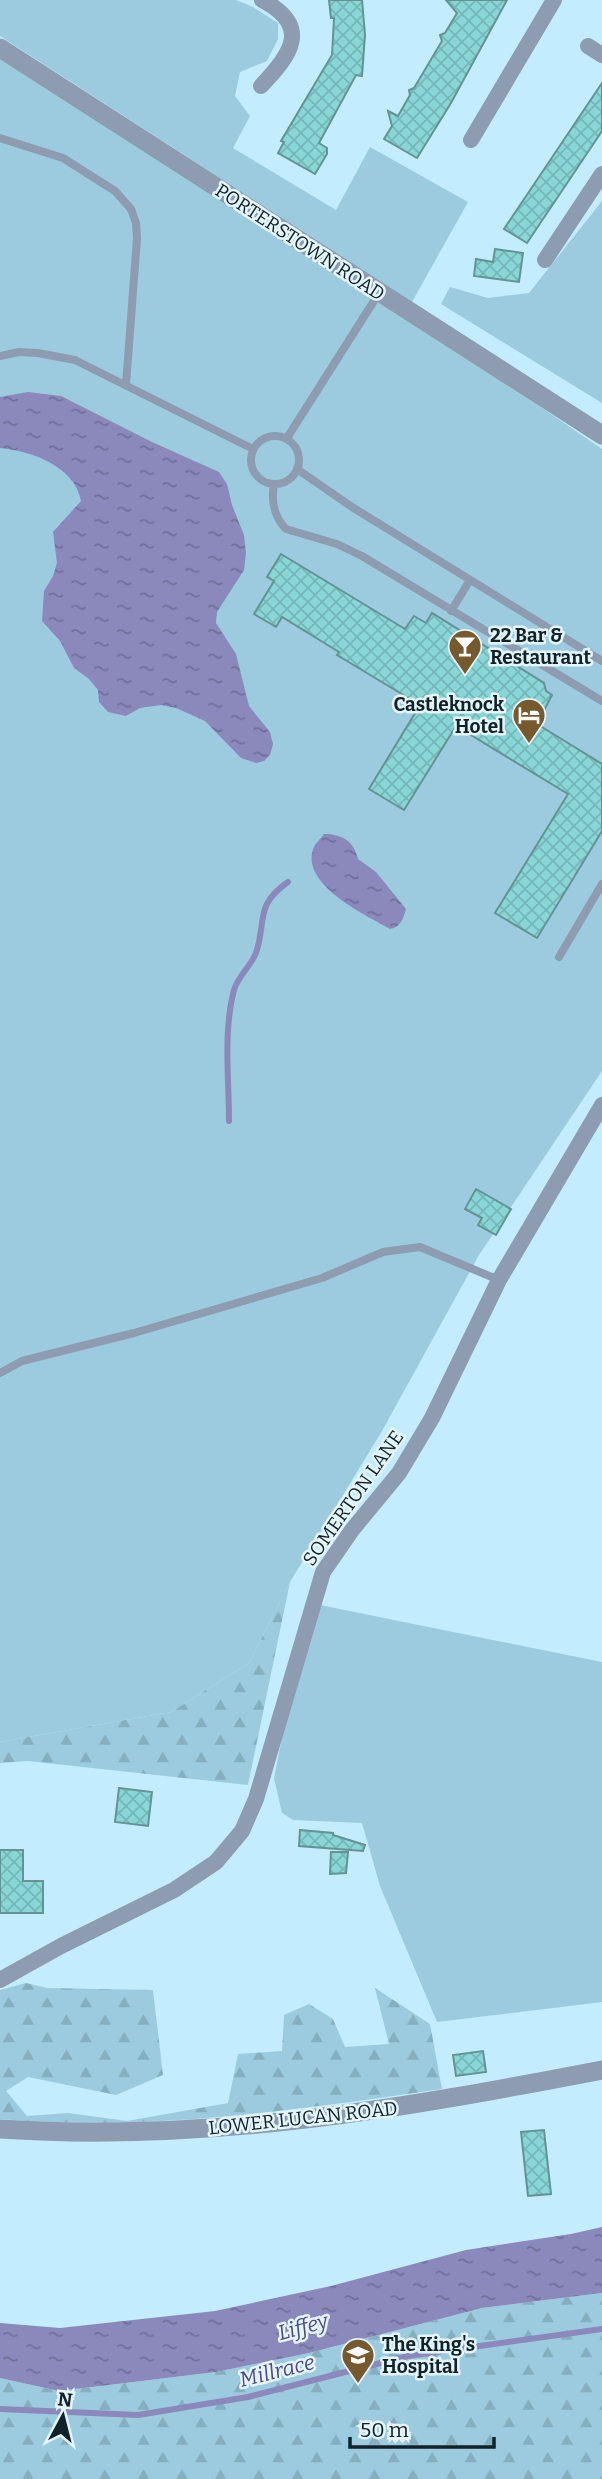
<svg xmlns="http://www.w3.org/2000/svg" width="602" height="2479" font-family="Bitter,serif">
<defs>
<pattern id="forest-firs" width="22" height="20" patternUnits="userSpaceOnUse" patternTransform="scale(1.75)"><rect width="22" height="20" fill="#9ccbdf"/><path d="M5 1l3.5 6h-7zM16 11l3.5 6h-7z" fill="#85aebf"/></pattern>
<pattern id="water-ripples" width="26" height="14" patternUnits="userSpaceOnUse" patternTransform="scale(1.75)"><rect width="26" height="14" fill="#8b88bc"/><path d="M2 4q2-2 4 0t4 0M15 11q2-2 4 0t4 0" fill="none" stroke="#706f99"/></pattern>
<pattern id="building-cross-hatch" width="8" height="8" patternUnits="userSpaceOnUse" patternTransform="scale(1.75)"><rect width="8" height="8" fill="#89d6d7"/><path d="M0 0l8 8M0 8l8-8" fill="none" stroke="#75b7b9"/></pattern>
</defs>
<rect width="100%" height="100%" fill="#c3ecff"/>
<!-- green -->
<path fill="#9ccbdf" d="M0,0H236L253,7L278,23V39L267,61L240,72L235,96L250,116L233,148L336,210L370,147L468,202L412,302L0,36Z
M0,50L411,318L602,449V1071L479,1255L382,1431L290,1582L249,1663L171,1712L0,1742Z
M602,201V403L441,304L450,287L488,298L529,293Z
M320,1605L602,1662V2002L437,2022L380,1886L362,1823L293,1820L282,1813L274,1778L286,1718Z"/>
<!-- forest -->
<path fill="url(#forest-firs)" d="M290,1582L248,1785L28,1761L0,1763V1742L171,1712L249,1663Z
M26,1983L47,1988L153,1990L163,2075L116,2095L28,2077L6,2091L27,2116L68,2113L127,2121L228,2103L238,2054L282,2051L284,2015L309,2004L333,2019L345,2047L389,2044L375,1988L430,2024L442,2089C296,2110 149,2132 0,2119V1990Z
M602,2293V2479H0V2378L59,2391L216,2372L309,2353L482,2308Z"/>
<!-- water -->
<path fill="url(#water-ripples)" d="M28,392L61,396L152,442L219,472L227,484L232,505L244,535L246,553L244,570L217,612L216,623L236,654L249,706L270,732L273,744L270,755L264,761L256,763L241,758L205,721L176,708L161,705L140,708L126,716L108,712L99,702L98,690L89,679L74,668L60,641L42,621L44,591L53,576L57,563L53,532L81,501C75,466 31,451 0,448V397Z
M324,834C342,834 354,841 358,859L376,872L406,909C403,919 401,927 390,929C366,915 298,884 314,847C316,843 321,838 324,834Z
M602,2227V2293L482,2308L309,2353L216,2372L59,2391L0,2378V2323L60,2328L215,2311L331,2286L466,2250L571,2234Z"/>
<g fill="none" stroke-linecap="round" stroke-linejoin="round">
<!-- stream -->
<path stroke="#8b88bc" stroke-width="6" d="M229,1121C229,1079 223,1031 234,990C238,976 251,966 256,953C267,920 254,906 288,882
M0,2409L138,2415L248,2397L408,2356L602,2329"/>
</g>
<!-- building -->
<path fill="url(#building-cross-hatch)" stroke="#659394" stroke-width="2" d="M329,0H362L365,35L362,76L356,75L319,143L327,148V154L315,174L278,153L284,142L281,141L332,55L334,18H331Z
M446,0H507L451,103L417,158L384,139L392,126L388,111L398,116L410,95L409,90L414,88L442,41L440,35L445,33L457,13Z
M602,83V131L527,243L504,229Z
M495,249L523,253L519,282L474,276L476,259L493,262Z
M281,554L405,629L414,616L426,623L432,613L544,683L546,691L552,695L537,724L602,764V831L537,938L495,913L568,794L456,726L404,810L369,789L420,705L337,655L339,652L282,617L276,627L254,614L274,581L267,577Z
M476,1189L511,1209L496,1235L478,1225L482,1218L465,1209Z
M119,1788L152,1792L148,1826L115,1822Z
M300,1830L333,1833V1835L365,1845L363,1851L299,1846Z
M0,1850H23V1881H43V1913H0Z
M331,1852H348L346,1873L330,1874Z
M483,2051L486,2072L456,2076L453,2055Z
M544,2130L551,2194L528,2196L521,2132Z"/>
<g fill="none" stroke-linecap="round" stroke-linejoin="round">
<!-- service -->
<path stroke="#8d9cb0" stroke-width="8" d="M0,138L63,158L115,191L131,209L136,223L137,238L126,385
M0,356L19,352L38,353L75,360L253,449
M251 460a24 24 0 1 1 48 0a24 24 0 1 1-48 0Z
M287,438L379,293
M297,469L352,507L602,661
M274,484C271,500 274,517 286,529L337,544L362,556L602,701
M451,611L470,580
M559,957L602,884
M0,1373L22,1361L134,1333L322,1278L383,1252L420,1247L499,1280"/>
<!-- minor -->
<path stroke="#8d9cb0" stroke-width="16" d="M588,46L602,55
M261,86C291,55 312,26 262,0
M471,140L554,0
M545,260L602,174
M0,1980L61,1946L174,1890L216,1862L242,1831L256,1799L323,1572L352,1530L399,1473L432,1418L499,1280L602,1105"/>
<!-- tertiary -->
<path stroke="#8d9cb0" stroke-width="19" d="M0,48L602,435
M0,2129C208,2143 399,2109 602,2070"/>
</g>
<!-- icons -->
<defs>
<symbol id="bar-pin" viewBox="-11 -11 22 30"><path d="M0 17L-7.5 6A9.5 9.5 0 1 1 7.5 6Z" fill="#76592c" stroke="#e5f5fc"/><path d="M-6-5H6L.8 .8V4.5H3.5V6h-7V4.5H-.8V.8Z" fill="#fff"/></symbol>
<symbol id="hotel-pin" viewBox="-11 -11 22 30"><path d="M0 17L-7.5 6A9.5 9.5 0 1 1 7.5 6Z" fill="#76592c" stroke="#e5f5fc"/><path d="M-6-4.5h1.5V1H6V5H4.5V3h-9V5H-6ZM-4 0a1.8 1.8 0 1 1 3.6 0ZM.5 0V-2.5h3Q6-2.5 6 0Z" fill="#fff"/></symbol>
<symbol id="school-pin" viewBox="-11 -11 22 30"><path d="M0 17L-7.5 6A9.5 9.5 0 1 1 7.5 6Z" fill="#76592c" stroke="#e5f5fc"/><path d="M0-5L7-2L0 1L-7-2ZM-4 1L0 2.5L4 1V4Q0 6-4 4Z" fill="#fff"/></symbol>
</defs>
<g fill-rule="evenodd">
<use href="#bar-pin" x="446" y="627" width="38" height="52"/>
<use href="#hotel-pin" x="510" y="696" width="38" height="52"/>
<use href="#school-pin" x="339" y="2336" width="38" height="52"/>
</g>
<g text-anchor="middle" dominant-baseline="central" stroke-width="5" stroke-linejoin="round" paint-order="stroke">
<!-- street labels -->
<g font-size="19" fill="#122229" stroke="#e5f5fc">
<text transform="translate(300 242) rotate(33)">PORTERSTOWN ROAD</text>
<text transform="translate(353 1498) rotate(-55)">SOMERTON LANE</text>
<text transform="translate(303 2118) rotate(-6)">LOWER LUCAN ROAD</text>
</g>
<!-- poi labels -->
<g font-size="19" font-weight="bold" fill="#122229" stroke="#e5f5fc" text-anchor="start">
<text x="490" y="635">22 Bar &amp;<tspan x="490" dy="22">Restaurant</tspan></text>
<text x="504" y="704" text-anchor="end">Castleknock<tspan x="504" dy="22">Hotel</tspan></text>
<text x="382" y="2344">The King's<tspan x="382" dy="22">Hospital</tspan></text>
</g>
<!-- water labels -->
<g font-size="21" font-style="italic" fill="#50488a" stroke="#e5f5fc">
<text transform="translate(303 2327) rotate(-15)">Liffey</text>
<text transform="translate(277 2371) rotate(-14)">Millrace</text>
</g>
</g>
<!-- north arrow -->
<g transform="translate(63 2416) rotate(7)" stroke="#e5f5fc" stroke-width="5" paint-order="stroke">
<path d="M0-5L12 26L0 18L-12 26Z" fill="#122229"/>
<text y="-10" font-size="19" font-weight="bold" text-anchor="middle" fill="#122229">N</text>
</g>
<!-- scale -->
<path d="M350 2437v10h144v-10" fill="none" stroke="#122229" stroke-width="3.5"/>
<text x="360" y="2437" font-size="21" fill="#122229" stroke="#e5f5fc" stroke-width="5" paint-order="stroke">50 m</text>
</svg>
